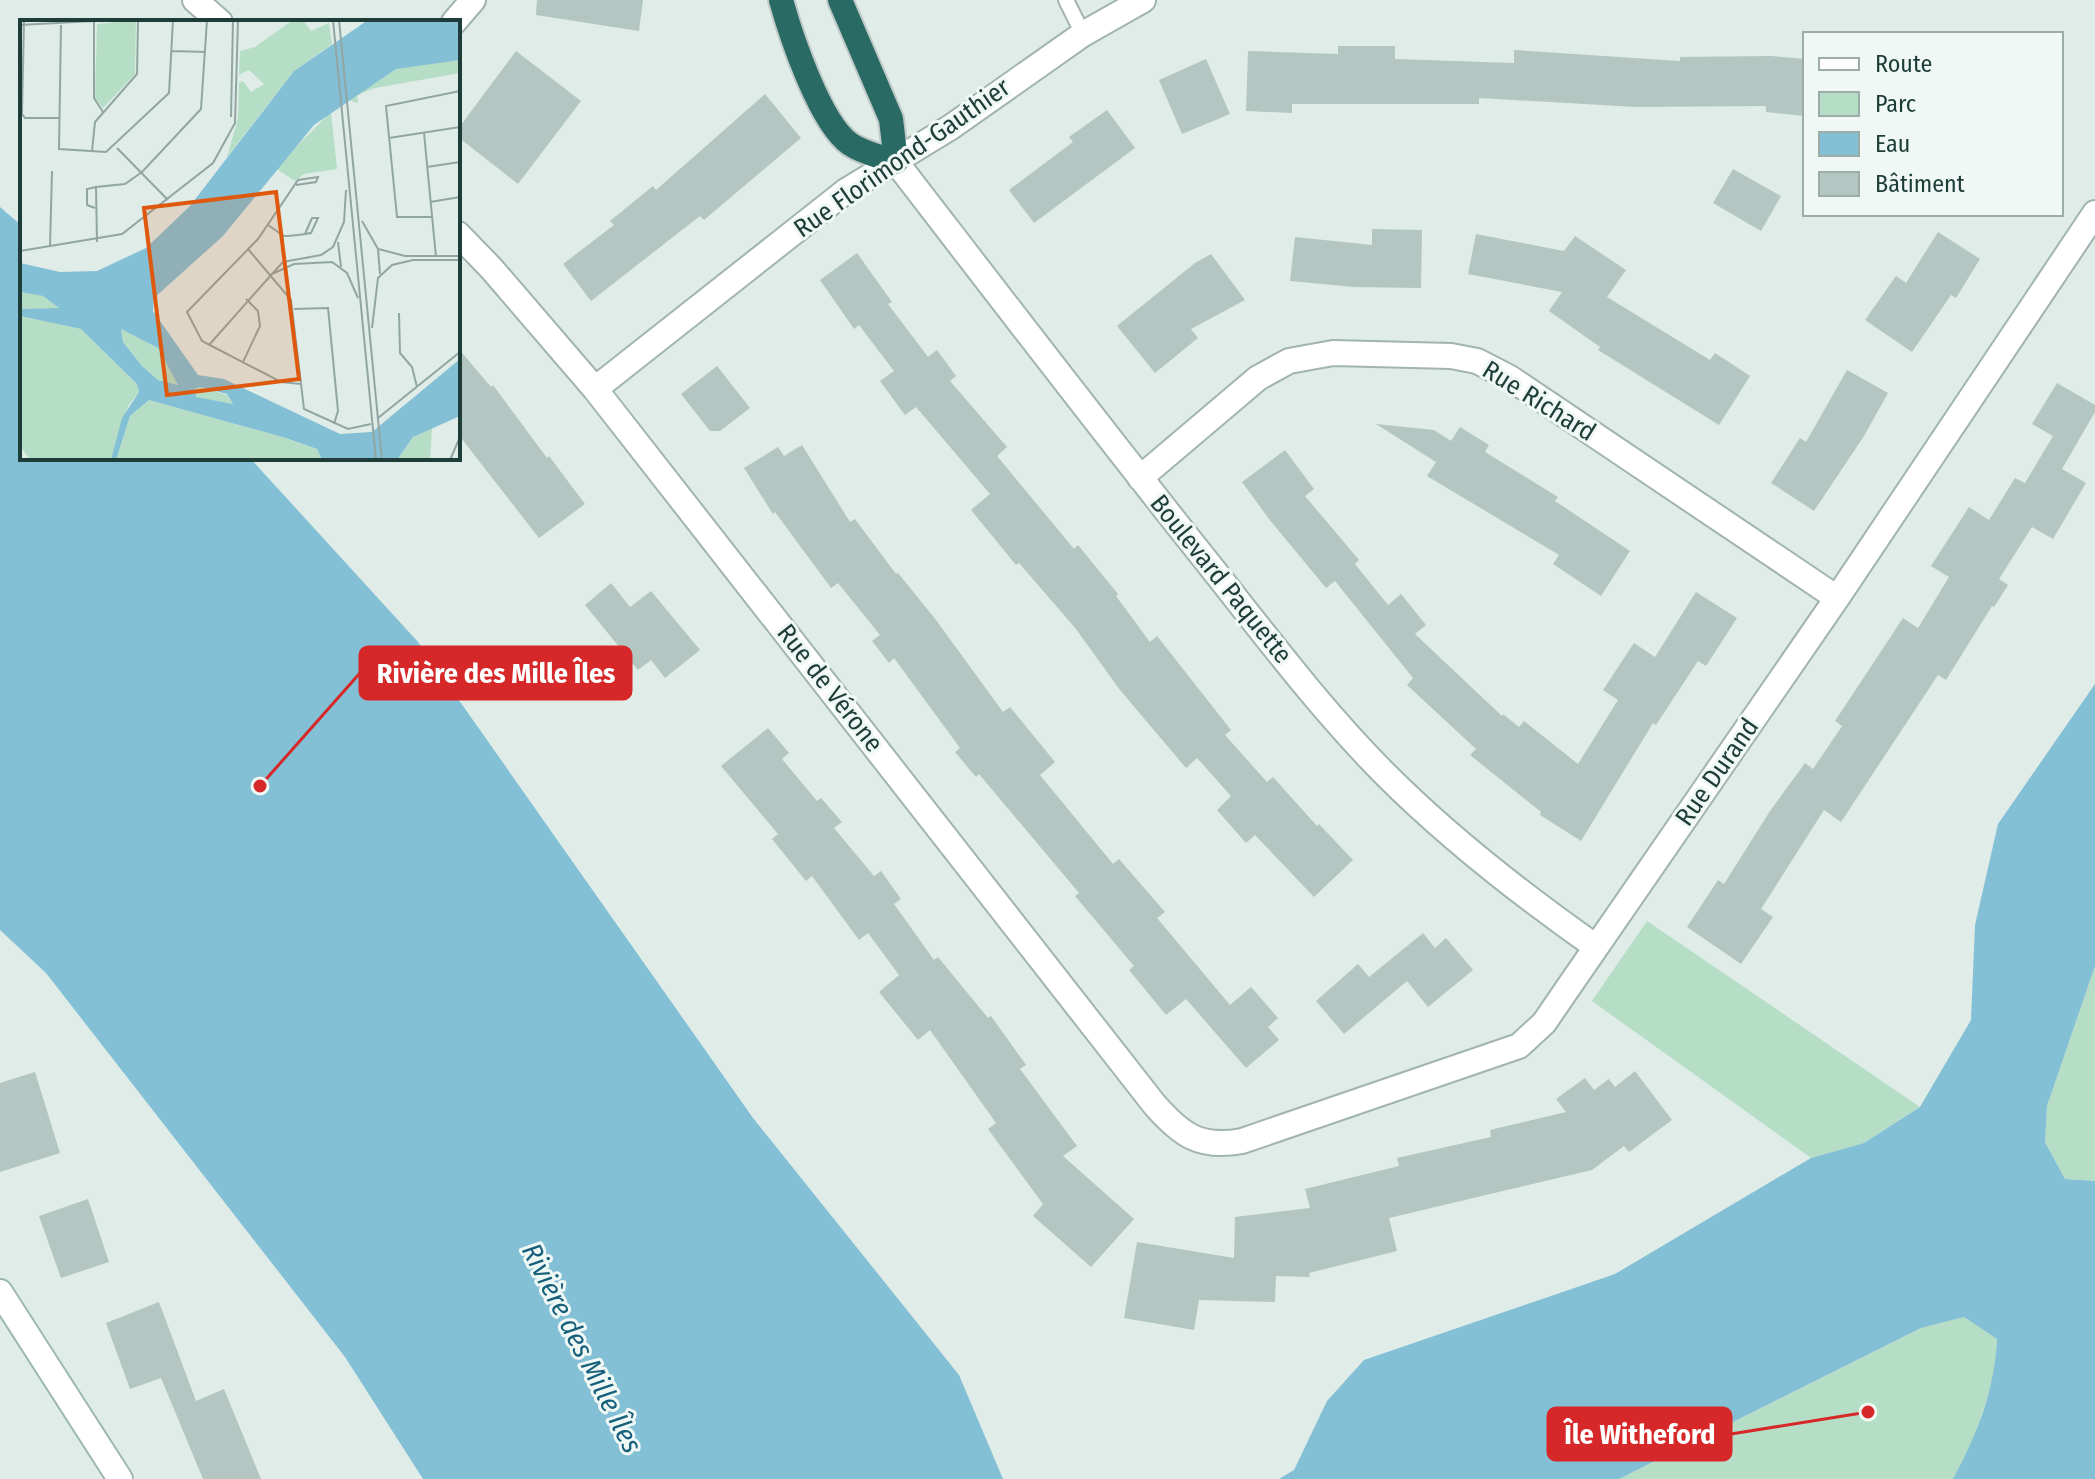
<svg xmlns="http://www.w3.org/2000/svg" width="2095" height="1479" font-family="'Fira Sans Condensed',sans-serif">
<rect width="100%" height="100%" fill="#dfece7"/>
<!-- green -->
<path fill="#b6dec6" d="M1647,921L1920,1107L1864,1143L1811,1158L1592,1001Z
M2095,966V1181L2065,1179L2045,1142L2047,1106Z
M1964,1317L1997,1339L1995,1375L1970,1449L1953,1479H1619L1921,1328Z"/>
<!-- water -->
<path fill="#83bfd5" d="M0,207L22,226V458H250L418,642L753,1118L959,1375L1003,1479H423L345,1357L46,973L0,930Z
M2095,684V966L2047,1106L2045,1142L2065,1179L2095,1181V1479H1953C1977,1435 1995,1389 1997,1339L1964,1317L1921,1328L1619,1479H1279L1294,1470L1327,1401L1364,1360L1615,1274L1811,1158L1864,1143L1920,1107L1971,1020L1975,925L1998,824Z"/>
<!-- building -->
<path fill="#b4c6c1" d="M537,0H643L639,31L536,15Z
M1338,46H1395V59L1514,63V50L1680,61V57L1771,56L1805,59V116L1766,112V106L1636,107L1479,98V104H1292V113L1246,111L1248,51L1338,54Z
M516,51L581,101L518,184L458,137V129Z
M1206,59L1230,114L1182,134L1159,80Z
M765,94L801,138L704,220L700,216L591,301L563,264L614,225L610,221L653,186L656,190Z
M1107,110L1135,148L1034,223L1009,190L1073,142L1069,137Z
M1733,169L1781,196L1761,231L1713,203Z
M1372,229L1422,230L1421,288L1354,287L1290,281L1295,237L1372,245Z
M1938,232L1980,259L1956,298L1951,295L1912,352L1865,320L1896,276L1906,283Z
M1476,234L1564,251L1575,236L1626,270L1607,297L1710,360L1715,353L1750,376L1719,425L1598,350L1600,347L1549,311L1562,292L1468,274Z
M857,253L892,302L888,304L928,357L937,350L956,376L950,381L1007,447L997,456L1074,549L1078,545L1118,594L1116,596L1150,642L1157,636L1231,730L1225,735L1267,782L1273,777L1317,826L1319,824L1353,860L1314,897L1255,835L1246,843L1217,810L1231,796L1197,758L1186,768L1120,690L1076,629L1019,563L1016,565L971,510L990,494L916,407L905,415L880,381L894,371L859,325L854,329L820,280Z
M1211,254L1245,300L1191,329L1198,338L1155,373L1117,326L1195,263Z
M458,348L491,387L493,385L547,458L549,456L585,504L539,538L458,434Z
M717,366L750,408L720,431H710L681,394Z
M1847,370L1888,393L1864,436L1814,511L1771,483L1800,438L1806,442Z
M2057,383L2095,405V412L2062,469L2086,483L2053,539L2032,527L1999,579L2008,585L1994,607L1992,606L1946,680L1938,675L1841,822L1824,810L1761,909L1773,917L1741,964L1687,927L1718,880L1724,884L1770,811L1805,763L1813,769L1842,726L1835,721L1903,618L1918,628L1949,577L1931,566L1969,507L1989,520L2015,478L2025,483L2053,436L2032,424Z
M1376,424L1434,430L1451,441L1460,427L1489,445L1485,452L1558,497L1555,501L1630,551L1601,596L1553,564L1559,555L1427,476L1436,462Z
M802,445L850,522L855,519L896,574L898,573L936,620L1003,712L1010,707L1055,762L1040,775L1113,864L1119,859L1165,912L1157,918L1230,1005L1251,987L1278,1018L1268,1027L1279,1040L1246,1068L1186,999L1166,1015L1129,970L1134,966L1075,896L1079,893L979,774L976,777L955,752L960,748L894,658L889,663L872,641L880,635L838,583L831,588L775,512L773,514L744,468L778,447L784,456Z
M1285,450L1314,489L1305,496L1359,560L1355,564L1388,605L1401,594L1426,625L1415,634L1502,716L1503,714L1519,727L1524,721L1578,764L1618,700L1603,690L1634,643L1655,657L1696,592L1737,618L1706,666L1698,661L1656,725L1653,723L1581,841L1540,815L1541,812L1470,755L1476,749L1407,685L1413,678L1335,581L1326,588L1269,519L1242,482Z
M611,583L630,607L651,591L700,650L665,678L651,660L638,670L585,605Z
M768,728L789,753L782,759L817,801L821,798L842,822L834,828L874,876L881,871L901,899L894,904L934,960L938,957L988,1018L991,1016L1026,1065L1020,1069L1077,1146L1063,1156L1134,1219L1091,1267L1033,1216L1043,1204L988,1129L996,1123L930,1030L918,1040L879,992L899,975L868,933L859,940L812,876L806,881L772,839L778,834L721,766Z
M1423,933L1435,948L1446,938L1473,970L1428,1007L1407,981L1344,1034L1316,1001L1358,964L1369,977Z
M1635,1071L1672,1120L1629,1152L1624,1146L1592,1170L1389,1218L1397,1251L1309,1273L1310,1277L1276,1276L1275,1302L1199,1300L1194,1330L1124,1318L1137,1242L1234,1258L1235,1217L1310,1208L1305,1189L1399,1166L1397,1158L1491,1137L1490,1130L1566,1112L1556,1099L1585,1078L1594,1090L1609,1079L1615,1087Z
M35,1072L60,1153L0,1172V1083Z
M88,1199L109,1262L61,1278L39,1216Z
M159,1302L196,1401L224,1389L261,1479H203L161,1378L130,1389L106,1323Z"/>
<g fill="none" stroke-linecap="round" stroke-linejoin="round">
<defs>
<path id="lane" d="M1066,0L1083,34"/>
<path id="street" d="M195,0L220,22
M454,22L473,0
M896,162C997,293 1097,424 1200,553C1260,628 1318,707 1386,775C1450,839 1522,895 1596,947
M458,234L491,268L595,389L1154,1104C1181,1135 1200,1149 1242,1141L1519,1046L1544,1023L1570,985L1837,598L2095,213
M595,389L846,191L951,127L1083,34L1143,0
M1140,478L1258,378L1289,361L1333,353L1451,356L1477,361L1510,378L1837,598"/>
<path id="secondary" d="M0,1292L120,1479"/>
<path id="highway" d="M781,0C791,36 820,123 850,144C863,153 882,157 896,162L891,119L840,0"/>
</defs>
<!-- lane casing -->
<use href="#lane" stroke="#a2b4af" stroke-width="18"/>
<!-- street casing -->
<use href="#street" stroke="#a2b4af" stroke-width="28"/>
<!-- secondary casing -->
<use href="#secondary" stroke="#9db8b1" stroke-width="28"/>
<!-- highway casing -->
<use href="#highway" stroke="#c0c9c7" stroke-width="28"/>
<!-- lane -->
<use href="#lane" stroke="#fff" stroke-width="14"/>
<!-- street -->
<use href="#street" stroke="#fff" stroke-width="24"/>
<!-- secondary -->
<use href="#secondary" stroke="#fff" stroke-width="24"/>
<!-- highway -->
<use href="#highway" stroke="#296b64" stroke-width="24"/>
</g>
<g text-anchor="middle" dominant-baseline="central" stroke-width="6" stroke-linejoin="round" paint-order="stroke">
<!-- street labels -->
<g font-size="26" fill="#1f3d38" stroke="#f0f8f5">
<text transform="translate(902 158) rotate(-35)">Rue Florimond-Gauthier</text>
<text transform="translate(1539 401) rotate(32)">Rue Richard</text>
<text transform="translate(1221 579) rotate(51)">Boulevard Paquette</text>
<text transform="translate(830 688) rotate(52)">Rue de Vérone</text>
<text transform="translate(1717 772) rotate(-55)">Rue Durand</text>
</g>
<!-- water labels -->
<g font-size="28" font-style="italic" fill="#16607c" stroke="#f0f8f5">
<text transform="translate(582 1348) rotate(63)">Rivière des Mille Îles</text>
</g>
</g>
<!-- overview -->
<g transform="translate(20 20)">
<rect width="440" height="440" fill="#dfece7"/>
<path d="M116,0L115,54L83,88L75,78L77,4ZM273,0H283L291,11L309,3L312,24L274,51L207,137L218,98L219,63L223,61L231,72L244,64L229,50L219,55L220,31L235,27ZM419,40H440V53L355,68L337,75L338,83L331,81V77L376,49ZM311,92L317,149L284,154L275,161L255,148ZM0,272L23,276L39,288L0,289ZM0,296L61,309L117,364L119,372L108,386L91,440H10L0,426ZM101,309L138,328L158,365L138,360L122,346L103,322ZM180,367L207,375L213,384L176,378L173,369ZM129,380L266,418L297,429L302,440H96L110,396ZM412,408L410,440H377L393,417Z" fill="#b6dec6"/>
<path d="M348,0H440V40L376,49L294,105L203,216L134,278L133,291L178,355L204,359L320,414L352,412L440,339V396L393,417L377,440H302L297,429L266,418L129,380L110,396L96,440H91L102,398L119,372L117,364L61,309L0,296V289L39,288L23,276L0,272V243L40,252L77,251L126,228L170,186L274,51ZM101,309L138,328L158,365L138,360L122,346L103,322ZM180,367L207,374L213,384L176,377L174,369Z" fill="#83bfd5" fill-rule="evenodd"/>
<path fill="none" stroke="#92a6a1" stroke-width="2" d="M4,0L2,94L5,98H39M313,0L356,440M319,0L362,440M74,2V78L83,92M0,5L92,0M41,5L39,129L86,132L149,73L153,0M152,31L186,32M211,97L213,0M404,113L416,237M369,118L440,107M97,128L148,180M72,131L75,102L117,54L118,0M407,147L440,142M276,165L296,162L298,157L278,160L238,219L167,292L182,321L261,362L281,364M326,170L324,202L313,227L301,235L263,242L252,254L274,244L312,242L327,253L338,278M410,182L440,177M75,188L67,185V169L76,167M412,197H377L366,86L440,71M342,201L358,229L385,236M248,205L264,216H268L278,215L285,214L291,213L298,198H292L285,214M77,222L76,167L105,164L122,152L181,89L187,0M318,222L321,247M30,227L32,151M228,229L271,280L284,389L328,409L351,404M358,229L360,254M0,231L102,214L193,143L215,103L218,0M385,236H440M393,240H440M274,289L308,288L318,391L314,404M379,293L380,333L392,347L397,367M352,308L358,258L372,245L393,240M189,325L252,254M223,342L240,306L238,291L226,279M358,398L440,332M430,440L440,417"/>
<path fill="#de580e" fill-opacity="0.15" stroke="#de580e" stroke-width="4" d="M256,172L279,359L147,375L124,188Z"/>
<rect width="440" height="440" fill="none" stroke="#1f3d38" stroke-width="4"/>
</g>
<!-- callouts -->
<path fill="none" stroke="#d62828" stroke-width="3" d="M260 786L360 673M1868 1412L1731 1434"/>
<g fill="#d62828" stroke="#f0f8f5" stroke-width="3">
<circle cx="260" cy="786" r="8"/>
<circle cx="1868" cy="1412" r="8"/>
</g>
<g fill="#d62828" stroke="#d62828" stroke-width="3">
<rect x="360" y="647" width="271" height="52" rx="8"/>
<rect x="1548" y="1408" width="183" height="52" rx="8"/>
</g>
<g font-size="28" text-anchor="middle" font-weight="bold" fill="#fff">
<text x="496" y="683">Rivière des Mille Îles</text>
<text x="1640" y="1444">Île Witheford</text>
</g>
<!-- legend -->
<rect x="1803" y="32" width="260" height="184" fill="#f0f8f5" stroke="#9cada9" stroke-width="2"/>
<rect x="1819" y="58" width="40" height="12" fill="#ffffff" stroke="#9cada9" stroke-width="2"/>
<text x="1875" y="72" font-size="24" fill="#1f3d38">Route</text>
<rect x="1819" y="92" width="40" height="24" fill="#b6dec6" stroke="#9cada9" stroke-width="2"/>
<text x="1875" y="112" font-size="24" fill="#1f3d38">Parc</text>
<rect x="1819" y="132" width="40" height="24" fill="#83bfd5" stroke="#9cada9" stroke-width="2"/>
<text x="1875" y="152" font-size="24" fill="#1f3d38">Eau</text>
<rect x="1819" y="172" width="40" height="24" fill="#b4c6c1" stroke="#9cada9" stroke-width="2"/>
<text x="1875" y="192" font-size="24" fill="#1f3d38">Bâtiment</text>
</svg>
